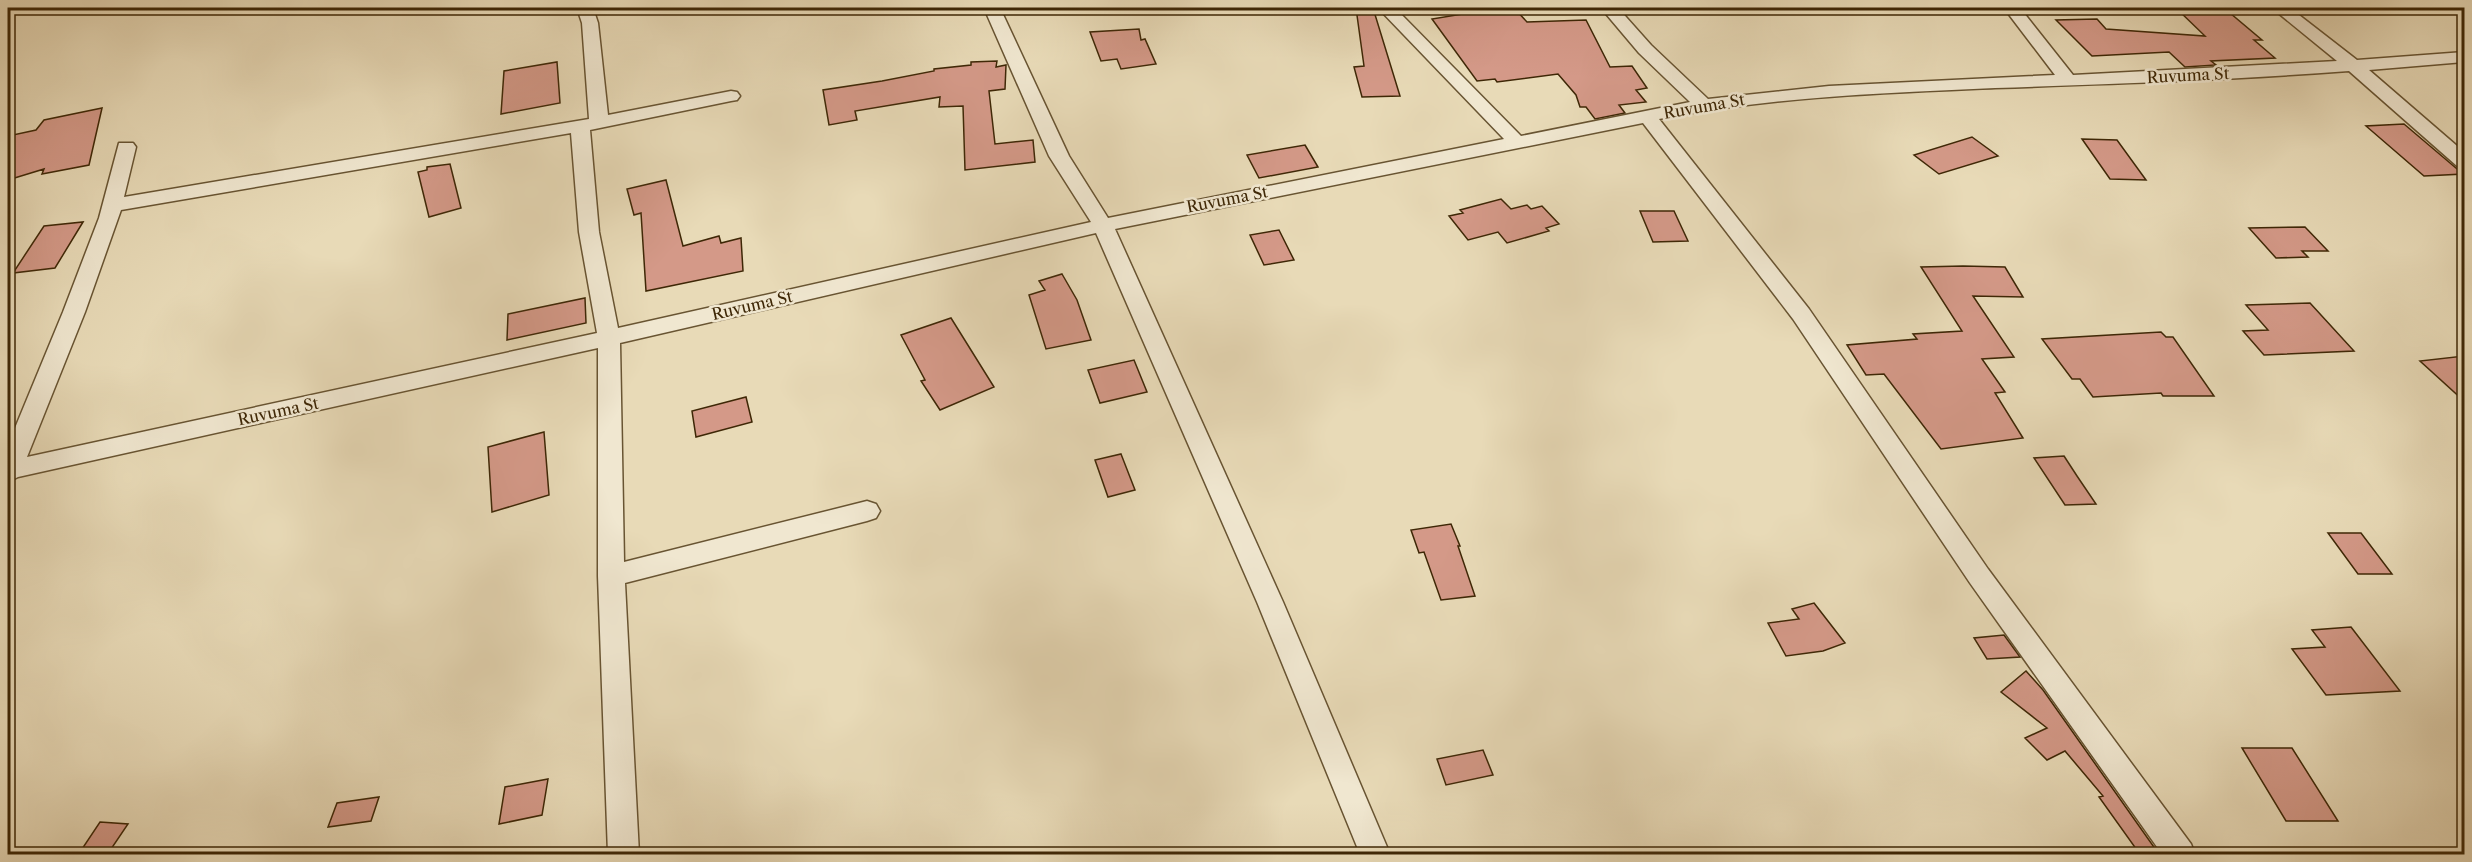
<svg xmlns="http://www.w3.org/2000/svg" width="2472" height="862" font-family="'Libre Caslon Text',serif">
<rect width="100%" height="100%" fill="#e8dab7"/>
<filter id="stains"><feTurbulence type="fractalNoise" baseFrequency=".00333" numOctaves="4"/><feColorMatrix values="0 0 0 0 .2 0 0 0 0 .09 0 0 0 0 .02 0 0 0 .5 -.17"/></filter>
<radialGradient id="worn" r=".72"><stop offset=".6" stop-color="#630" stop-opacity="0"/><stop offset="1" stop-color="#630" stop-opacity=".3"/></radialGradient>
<!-- building -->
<path fill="#d49988" stroke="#3e2706" stroke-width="1.5" d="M1356,8H1373L1400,96L1362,97L1354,67L1364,66Z
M1499,8H1514L1527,22L1586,20L1610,67L1632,66L1647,88L1636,90L1646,102L1619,105L1625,113L1595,119L1586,107H1580L1576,95L1558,74L1497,82L1495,79L1477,81L1432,19Z
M2176,8H2224L2262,40H2254L2275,58L2211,61L2216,65L2185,67L2169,52L2092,56L2056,20L2097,19L2106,29L2205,36Z
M1139,29L1141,40L1145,39L1156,64L1121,69L1117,59L1101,61L1090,32Z
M997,61L996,67L1006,65L1005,89L989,91L995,144L1033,140L1035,162L965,170L963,106L939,107L940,97L855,111L857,120L829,125L823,90L882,81L934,71V69L971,65V62Z
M557,62L560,103L501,114L504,71Z
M102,108L89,165L42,174L44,169L8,180V136L36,130L44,120Z
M2404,124L2463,174L2424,176L2366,126Z
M1972,137L1998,156L1939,174L1914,155Z
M2082,139L2117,140L2146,180L2110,179Z
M1305,145L1318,167L1259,178L1247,155Z
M450,164L461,208L429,217L418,172L427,170V167Z
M666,180L683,246L719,236L721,243L741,238L743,271L646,291L641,213L634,215L627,189Z
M1501,199L1511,209L1527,205L1531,209L1542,206L1559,224L1546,228L1549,231L1507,243L1498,232L1468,240L1449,216L1463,213L1460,210Z
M1640,211H1674L1688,241L1653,242Z
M83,222L55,268L13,273L44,226Z
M2305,227L2328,251H2302L2308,257L2276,258L2249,228Z
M1279,230L1294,260L1264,265L1250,235Z
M1963,266L2005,267L2023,297L1973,296L2014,357L1982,359L2005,392L1995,393L2023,438L1941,449L1884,374L1866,375L1847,345L1917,339L1913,334L1962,331L1921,267Z
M1062,274L1077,300L1091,340L1046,349L1029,295L1045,290L1039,281Z
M585,298L586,323L507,340L508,314Z
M2310,303L2354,351L2264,355L2243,331L2268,330L2246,305Z
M951,318L994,387L940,410L921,381L925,380L901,335Z
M2161,332L2166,337H2173L2214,396H2163L2161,393L2093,397L2080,379H2072L2042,339Z
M2464,356V401L2420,361Z
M1134,360L1147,392L1100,403L1088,370Z
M746,397L752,422L696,437L692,411Z
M544,432L549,495L492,512L488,447Z
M1121,454L1135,490L1108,497L1095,460Z
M2064,456L2077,476L2096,504L2065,505L2034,458Z
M1451,524L1460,546H1458L1475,596L1441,600L1424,552L1419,553L1411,530Z
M2328,533H2361L2392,574H2358Z
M1814,603L1845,643L1823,651L1786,656L1768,623L1799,619L1792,609Z
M2351,627L2400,691L2326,695L2292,649L2325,647L2312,630Z
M2004,635L2020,657L1987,659L1974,638Z
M2026,671L2043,690L2156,850L2139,853L2099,797L2103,796L2065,751L2047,760L2025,738L2047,728L2001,692Z
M2242,748H2292L2338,821H2286Z
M1483,750L1493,775L1446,785L1437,759Z
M548,779L542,815L499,824L505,787Z
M379,797L371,821L328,827L337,803Z
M100,822L128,824L107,855H78Z"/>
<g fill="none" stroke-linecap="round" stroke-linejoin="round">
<defs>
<path id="street" d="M577,8H593L598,23L608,115L731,91L737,92L740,96L737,100L731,101L590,130L599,232L618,328L1091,222L1049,156L984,8H1000L1069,156L1108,218L1504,139L1378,8H1395L1521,136L1690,102L1639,53L1601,8H1618L1651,45L1708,99L1829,86L2055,75L2004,8H2020L2073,75L2337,61L2272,8H2290L2357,60L2464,52V62L2369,70L2464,152V168L2457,166L2349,71C2231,80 2113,84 1995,88C1883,93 1770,97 1659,119L1809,309L1988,569L2191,844L2195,854H2162L1970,583L1793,319L1643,123L1115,229L1283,602L1390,854H1360L1257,602L1096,233L620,343L624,562L867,501L876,504L880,511L876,518L867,521L625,583L639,854H608L598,576V348L18,477L8,482V445L63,312L99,218L119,143H133L136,147L124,197L589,119L582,23ZM571,133L579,232L597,333L27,457L85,312L121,210Z"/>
</defs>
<!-- street casing -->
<use href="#street" stroke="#685432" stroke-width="3"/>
<!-- street -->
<use href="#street" fill="#f0e7d0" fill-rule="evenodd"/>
</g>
<g text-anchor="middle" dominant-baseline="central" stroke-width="5" stroke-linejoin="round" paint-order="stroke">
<!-- street labels -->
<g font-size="16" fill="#3e2706" stroke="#f0e7d0">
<text transform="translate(2188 75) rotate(-3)">Ruvuma St</text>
<text transform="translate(1704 106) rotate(-10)">Ruvuma St</text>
<text transform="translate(1227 199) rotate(-11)">Ruvuma St</text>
<text transform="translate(752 305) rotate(-13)">Ruvuma St</text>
<text transform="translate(278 411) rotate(-12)">Ruvuma St</text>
</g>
</g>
<!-- margin -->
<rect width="2472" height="862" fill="none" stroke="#e8dab7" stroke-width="30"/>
<rect x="9" y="9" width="2454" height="844" fill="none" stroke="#3e2706" stroke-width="3"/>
<rect x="15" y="15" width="2442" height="832" fill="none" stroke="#3e2706" stroke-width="1.5"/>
<rect width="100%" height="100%" filter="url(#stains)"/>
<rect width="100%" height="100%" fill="url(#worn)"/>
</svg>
